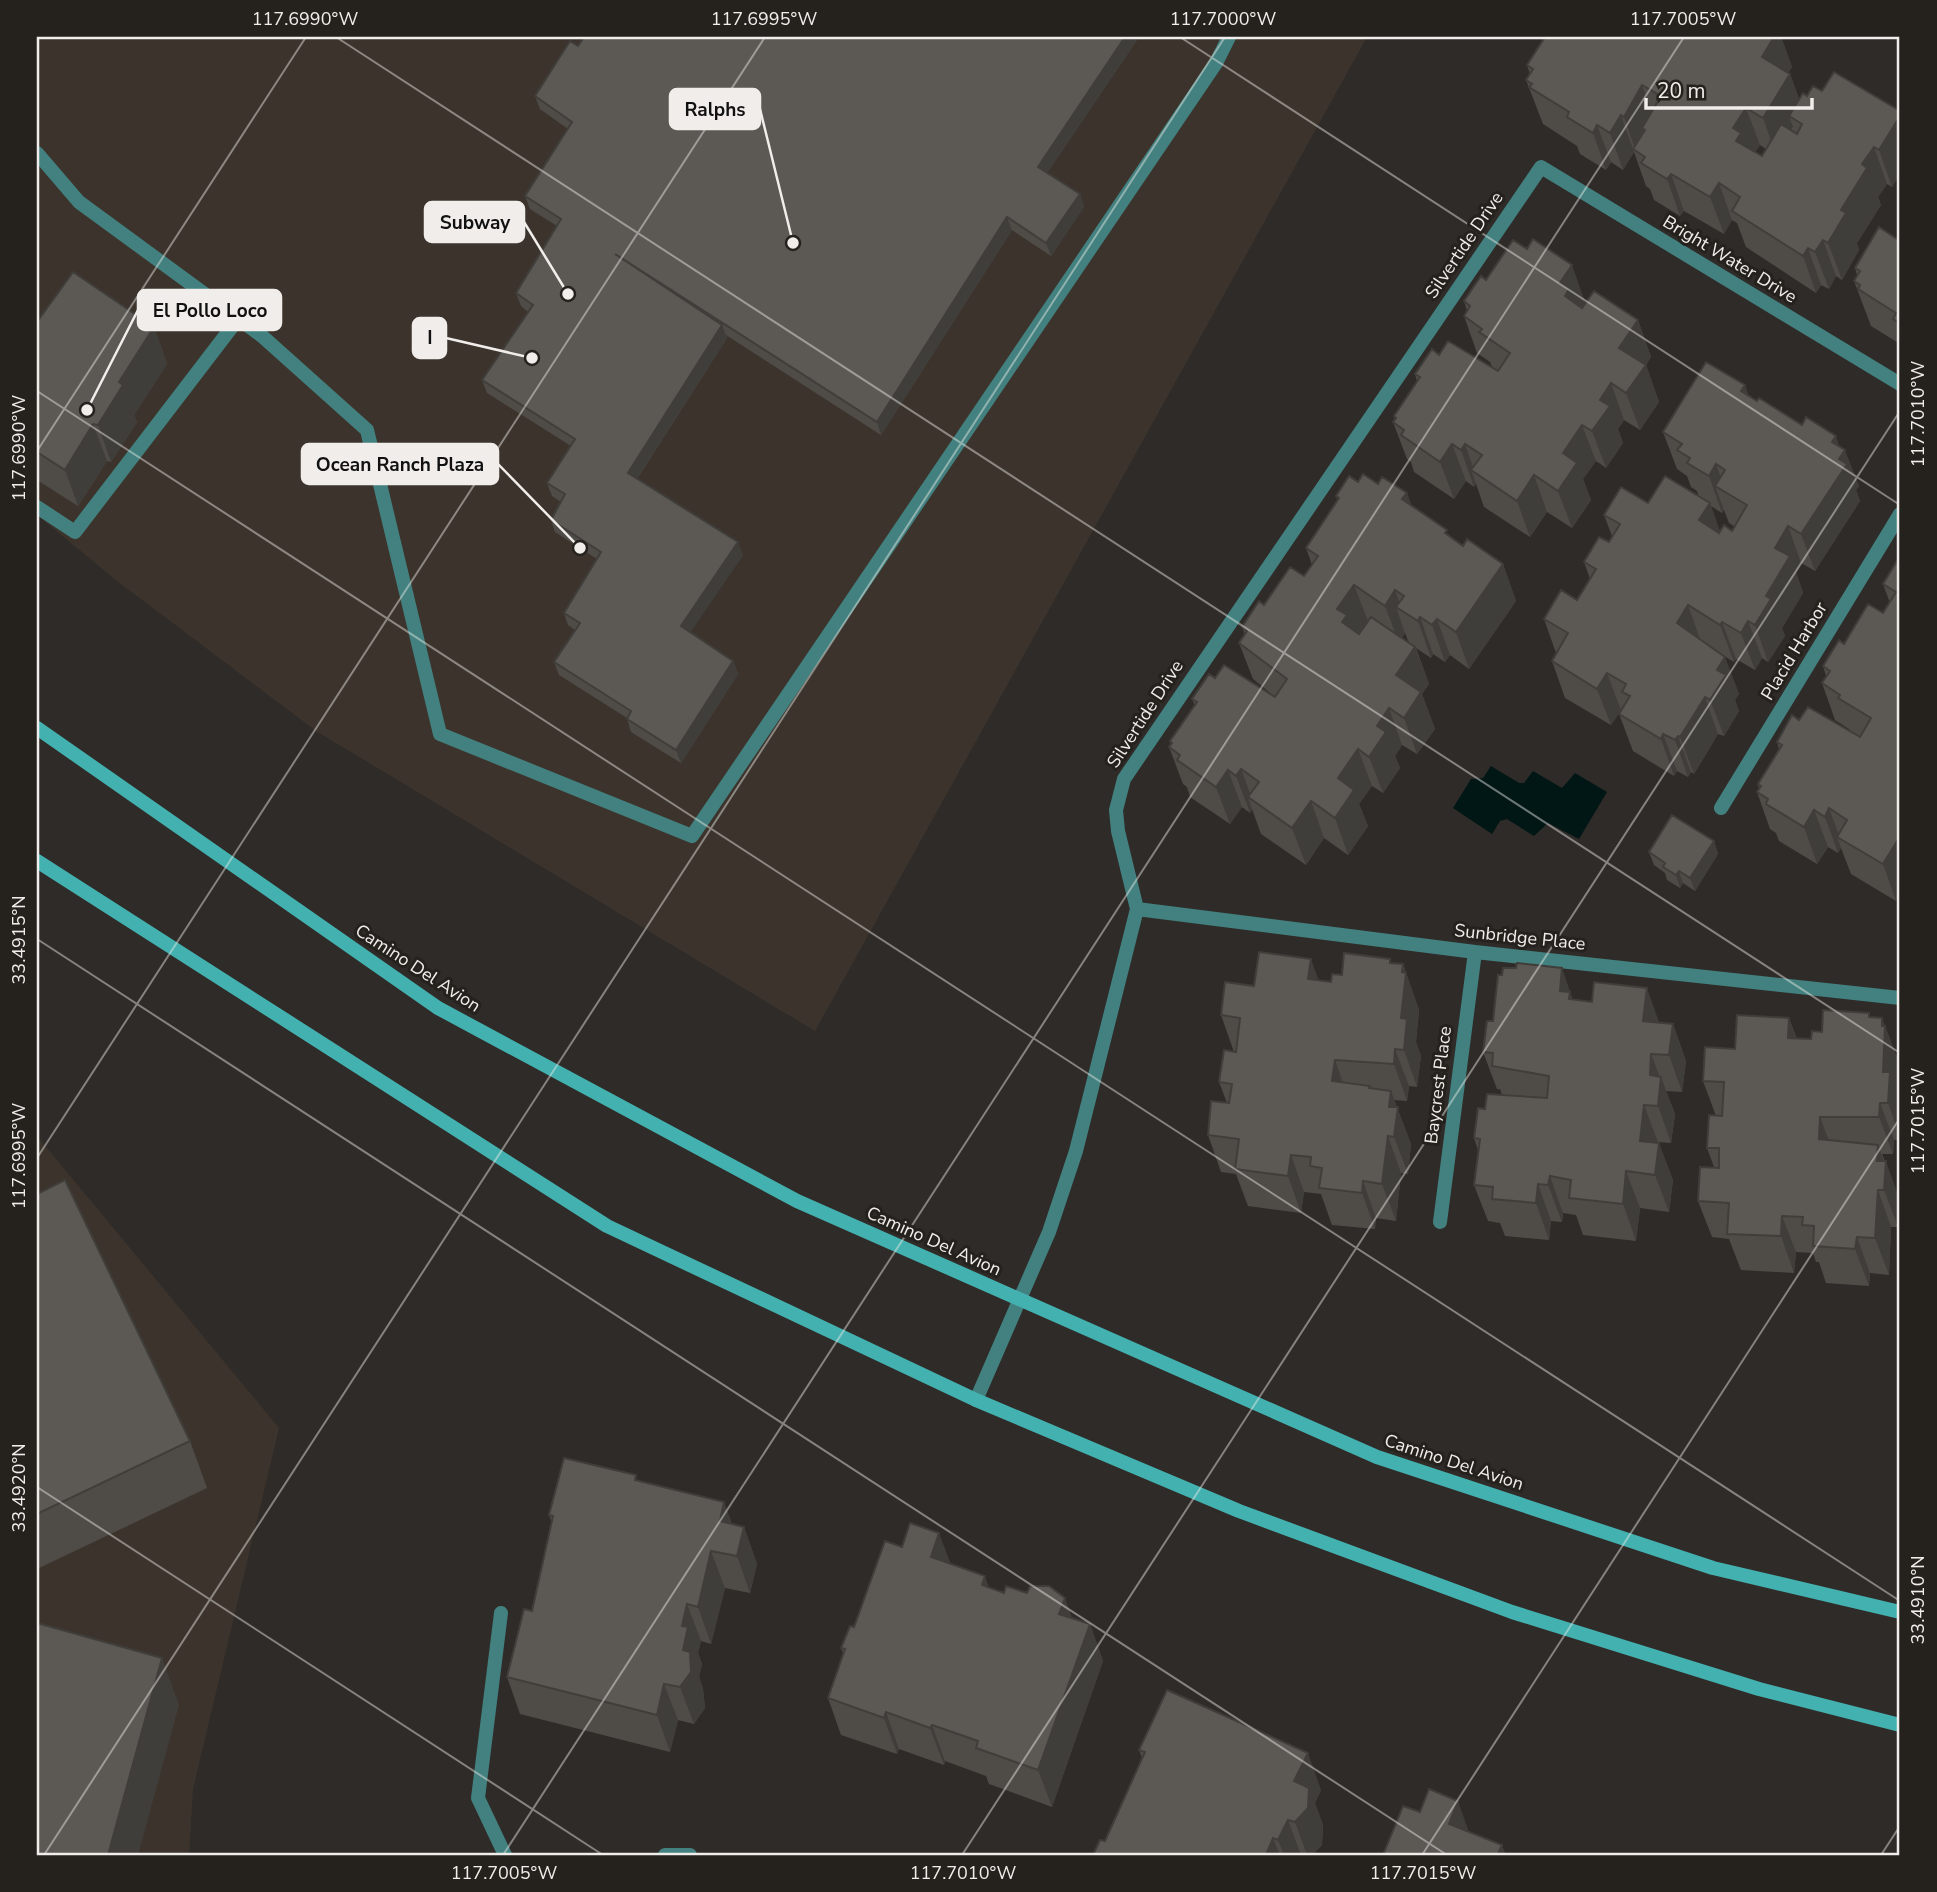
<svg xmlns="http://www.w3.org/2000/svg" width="1937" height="1892" font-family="'Nunito Sans',sans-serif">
<rect width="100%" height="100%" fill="#2f2b28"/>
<!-- built -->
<path fill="#3c342c" d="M37,37H1367L815,1031L316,731L117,581L37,515Z
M37,1136L279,1428L193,1789L189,1855H37Z"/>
<!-- water -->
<path fill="#001716" d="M1491,766L1519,783H1524L1533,771L1562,788L1575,773L1607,792L1579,839L1548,823L1534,836L1507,819L1500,821L1492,834L1453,808L1471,779L1483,778Z"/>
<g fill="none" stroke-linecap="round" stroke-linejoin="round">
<!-- service -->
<path stroke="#42817f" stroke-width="14" d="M37,153L79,202L262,336L367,430L440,734L692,836L1216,63L1229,37
M37,507L75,532L238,319
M501,1613L478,1798L505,1855"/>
<!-- minor -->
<path stroke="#42817f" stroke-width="14" d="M1721,808L1900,514
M1137,909L1475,952L1900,998
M1440,1222L1475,952
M976,1400L1049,1232L1076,1151L1137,909L1118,831L1116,810L1124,779L1541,167L1900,384
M665,1855H690"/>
<!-- secondary -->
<path stroke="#43b1af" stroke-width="14" d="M37,728L438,1008L797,1201L1377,1457L1713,1568L1900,1612
M37,861L607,1226L976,1400L1239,1511L1512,1612L1759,1689L1900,1725"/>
</g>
<!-- wall -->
<path fill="#4f4c48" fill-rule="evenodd" d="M584,37H1139L1047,173L1080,194L1084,207L1051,256L1012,230L881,435L726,335L727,338L637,479L743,555L690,632L733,661L738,674L681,763L631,732L627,718L559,675L554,662L575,630L568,625L564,613L597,559L555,532L551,520L561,502L552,496L547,483L571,446L487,393L482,380L528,312L521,306L516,293L557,226L530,209L525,196L568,129L540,109L535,96L578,46Z
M1545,37H1781L1792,67L1788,73L1790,74L1799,99L1807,96L1822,91L1900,111V174L1892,187L1887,184L1878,197L1881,205L1857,243L1859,250L1842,280L1836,276L1829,289L1821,285L1816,293L1746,247L1737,223L1732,220L1724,234L1684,211L1680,216L1654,200L1650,189L1646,186L1634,152L1623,170L1611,162L1606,170L1580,154L1577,146L1543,124L1526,80L1530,74L1527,65ZM1760,145L1766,149L1762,156L1755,152Z
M1900,233V344L1871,326L1854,281L1857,275L1855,268L1897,239Z
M1486,280L1585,302L1581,308L1638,320L1651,357L1646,365L1659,402L1640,430L1624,420L1618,429L1623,443L1606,468L1596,461L1583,479L1591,500L1572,528L1547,512L1530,537L1484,507L1476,484L1474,487L1466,481L1454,499L1414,472L1411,462L1407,459L1393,422L1395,420L1394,416L1417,381L1415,374L1492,367L1490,362L1477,353L1464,316L1467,311L1464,301Z
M37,322L154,327L167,364L134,415L137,422L111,462L107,461L78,506L37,480Z
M1745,385L1748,396L1840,446L1859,486L1856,490L1860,501L1815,571L1801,563L1796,572L1803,593L1782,628L1785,636L1768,662L1762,658L1755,670L1736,659L1734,662L1724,656L1739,694L1735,700L1739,711L1724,736L1718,734L1694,774L1691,772L1688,777L1677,771L1674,776L1633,751L1619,714L1621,710L1611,725L1565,698L1552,661L1556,653L1544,619L1577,600L1590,579L1584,562L1609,542L1612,536L1604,515L1648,503L1699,497L1697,491L1691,487L1687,476L1677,469L1663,432ZM1711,506L1722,513L1724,510L1729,523L1734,526L1732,531L1720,532Z
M1358,482L1412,506L1463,546L1503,564L1516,601L1469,669L1450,655L1445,662L1433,654L1431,658L1416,648L1429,684L1422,694L1435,729L1417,754L1402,745L1395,756L1400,768L1383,793L1372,786L1359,804L1368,826L1348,855L1324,838L1306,865L1261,834L1252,809L1250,813L1242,807L1230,824L1190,797L1187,787L1183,784L1169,747L1171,745L1170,741L1195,706L1192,699L1215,678L1275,697L1253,679L1239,643L1245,635L1242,627L1264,605L1304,576L1312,565L1306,548L1338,501L1336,496ZM1405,633L1409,643L1402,638Z
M1900,556V894L1896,901L1851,874L1841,848L1838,853L1828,847L1817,864L1779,841L1776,833L1770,829L1757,792L1759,789L1758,784L1779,749L1777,742L1799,720L1850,731L1849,729L1835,720L1822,683L1826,676L1823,666L1844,644L1883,613L1890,603L1883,584Z
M1714,841L1718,854L1695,891L1683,883L1680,888L1667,880L1665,873L1654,865L1649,852Z
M1392,963L1403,964L1419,1010L1416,1042L1421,1056L1417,1087L1409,1086L1407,1101L1394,1100L1411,1144L1408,1174L1401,1173L1396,1221L1376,1218L1375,1229L1332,1225L1321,1194L1304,1192L1301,1213L1248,1206L1236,1174L1221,1172L1208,1135L1227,1103L1219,1082L1234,1052L1221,1015L1254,986L1318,980L1331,982L1342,975Z
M1573,1000L1659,1023L1673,1024L1686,1061L1682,1092L1666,1091L1675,1114L1671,1143L1658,1142L1673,1180L1669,1212L1640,1208L1636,1241L1583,1235L1576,1215L1563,1213L1562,1222L1551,1221L1549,1240L1505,1236L1500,1223L1488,1221L1474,1185L1478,1150L1474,1138L1485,1109L1502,1095L1500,1089H1497L1483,1052L1493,1021Z
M1869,1013L1870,1017L1885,1026L1899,1063L1897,1091L1900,1099V1140H1894L1893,1154H1882L1899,1198L1898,1227H1891L1889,1275L1870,1273L1869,1286L1826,1283L1819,1262H1816L1813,1253L1796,1252L1794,1273L1741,1270L1729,1239L1712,1237L1698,1201L1714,1167L1707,1148L1716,1116L1703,1081L1735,1049L1789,1018L1797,1039H1811L1822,1032Z
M37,1194L190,1441L207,1488L37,1569Z
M639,1481L732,1524L744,1527L757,1564L750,1593L725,1588L711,1644L701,1641L698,1653L702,1664L699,1677L703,1689L705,1708L694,1724L678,1720L670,1752L520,1714L507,1677L532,1611L552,1523L549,1515Z
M951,1564L989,1588L1090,1624L1103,1661L1052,1807L989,1784L986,1776L945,1761L944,1765L899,1749L897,1754L841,1735L828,1698L843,1653L841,1648Z
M1139,1750L1321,1790L1315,1803L1323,1825L1322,1845L1312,1855H1093L1105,1841L1142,1758Z"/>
<!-- shaded-wall -->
<path fill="#403e3b" d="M1125,37H1139L1042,180L1038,167Z
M1774,37H1781L1792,67L1776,94L1762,57Z
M1790,74L1803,110L1789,116L1793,127L1776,155L1763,118Z
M1642,85L1656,122L1642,128L1646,139L1636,152L1624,117Z
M1746,108L1760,145L1751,159L1736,141L1733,128Z
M1621,115L1634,152L1623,170L1610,133Z
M1900,116V174L1892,187L1879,150Z
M1597,125L1611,162L1606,170L1593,133Z
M1874,147L1887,184L1878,197L1881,205L1857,243L1859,250L1842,280L1828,243L1841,210L1862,164Z
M1671,174L1684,211L1680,216L1667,179Z
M1719,183L1732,220L1724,234L1710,197Z
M1080,194L1084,207L1051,256L1046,243Z
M1007,217L1012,230L881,435L877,422Z
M1823,240L1836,276L1829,289L1815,252Z
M1808,248L1821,285L1816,293L1803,256Z
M1572,265L1585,302L1578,313V333L1560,283Z
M1638,320L1651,357L1646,365L1659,402L1640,430L1626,393L1619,348Z
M722,325L727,338L632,486L628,473Z
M154,327L167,364L134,415L137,422L111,462L98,425L119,382Z
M1611,383L1624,420L1618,429L1623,443L1606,468L1592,431L1600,400Z
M1745,385L1758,422L1741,391Z
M93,424L107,461L78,506L65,470Z
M1582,425L1596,461L1583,479L1591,500L1572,528L1558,491L1563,453Z
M1836,436L1842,454L1845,450L1859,486L1856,490L1860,501L1815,571L1801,534L1832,442Z
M1452,444L1466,481L1454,499L1440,462Z
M1465,444L1475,473L1471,470L1476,484L1474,487L1461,450Z
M1716,464L1726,493L1715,486L1724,510L1722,513L1709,476Z
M1534,475L1547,512L1530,537L1517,501Z
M1407,493L1421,530L1402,499Z
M1710,503L1723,540L1699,520Z
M1788,526L1801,563L1796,572L1803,593L1782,628L1785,636L1768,662L1755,625L1766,596L1775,548Z
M738,542L743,555L686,639L681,626Z
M1503,564L1516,601L1469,669L1456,632Z
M1354,585L1368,621L1355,659L1337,609Z
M1395,590L1403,612L1396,607L1405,633L1399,643L1385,606Z
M1688,605L1701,642L1677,623Z
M1420,617L1433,654L1431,658L1418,621Z
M1437,619L1450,655L1445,662L1432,625Z
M1748,621L1762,658L1755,670L1741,633Z
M1722,622L1736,659L1734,662L1720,625Z
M1415,647L1429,684L1422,694L1435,729L1417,754L1404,718L1396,675Z
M1725,657L1739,694L1735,700L1739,711L1724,736L1710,700L1717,670Z
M733,661L738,674L681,763L676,750Z
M1607,673L1621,710L1611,725L1597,689Z
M1705,697L1718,734L1694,774L1680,737Z
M1389,708L1402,745L1395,756L1400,768L1383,793L1369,757L1377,726Z
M1663,734L1677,771L1674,776L1661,739Z
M1678,736L1691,772L1688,777L1675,740Z
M1358,749L1372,786L1359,804L1368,826L1348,855L1335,818L1338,778Z
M1241,769L1253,801L1248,797L1252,809L1250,813L1236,776Z
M1228,770L1242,807L1230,824L1216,787Z
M1311,801L1324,838L1306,865L1292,828Z
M1829,808L1840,838L1837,837L1841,848L1838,853L1825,817Z
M1814,810L1828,847L1817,864L1804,827Z
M1899,838L1900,841V894L1896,901L1883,864Z
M1714,841L1718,854L1695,891L1690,878Z
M1679,871L1683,883L1680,888L1676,875Z
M1311,959L1324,995L1308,979Z
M1390,959L1403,995L1402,972L1403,964L1419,1010L1416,1042L1421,1056L1417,1087L1404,1050L1401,1018L1390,963Z
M1562,968L1583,1029L1560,991Z
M1647,988L1660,1025L1643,1021Z
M1789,1018L1802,1055L1788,1038Z
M1882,1018L1899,1063L1897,1091L1900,1099V1137L1888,1103L1883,1072Z
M1673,1024L1686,1061L1682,1092L1669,1055Z
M1395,1049L1409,1086L1407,1101L1394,1064Z
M1651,1054L1661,1080V1077L1675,1114L1671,1143L1658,1106L1650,1075Z
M1335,1060L1348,1097L1332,1081Z
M1391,1091L1411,1144L1408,1174L1394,1137L1389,1107Z
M1880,1103L1894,1140L1893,1154L1879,1117Z
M1644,1105L1658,1142L1654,1175L1640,1141Z
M1820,1117L1834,1154L1819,1139Z
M1388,1136L1401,1173L1396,1221L1382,1184Z
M1659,1143L1673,1180L1669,1212L1655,1175Z
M1878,1145L1885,1165L1886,1161L1899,1198L1898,1227L1884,1190L1877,1161Z
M1291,1155L1304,1192L1301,1213L1288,1176Z
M1626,1171L1640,1208L1636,1241L1623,1204Z
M1550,1176L1563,1213L1562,1222L1548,1185Z
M1363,1181L1376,1218L1375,1229L1362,1193Z
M1538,1184L1551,1221L1549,1240L1536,1203Z
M1878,1190L1891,1227L1889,1275L1875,1238Z
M1782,1216L1796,1252L1794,1273L1781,1236Z
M1857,1237L1870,1273L1869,1286L1855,1249Z
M724,1502L738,1539L720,1521Z
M744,1527L757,1564L750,1593L737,1556Z
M939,1533L953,1570L931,1557Z
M711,1551L725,1588L711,1644L698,1607Z
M985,1576L998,1613L982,1585Z
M1065,1598L1078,1635L1059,1614Z
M687,1604L701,1641L698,1653L702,1664L699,1676L703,1689L705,1708L694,1724L680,1687L683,1650L682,1626Z
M1090,1624L1103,1661L1052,1807L1038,1770Z
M162,1658L179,1705L138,1855H108Z
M664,1684L678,1720L670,1752L657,1715Z
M886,1712L899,1749L897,1754L884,1718Z
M932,1725L945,1761L944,1765L930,1728Z
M1308,1753L1321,1790L1315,1803L1323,1825L1322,1845L1312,1855H1307L1295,1822L1294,1781Z
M1458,1801L1471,1838L1449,1824Z
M1288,1820L1301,1855H1284L1278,1840Z
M1273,1838L1280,1855H1266Z
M1502,1845L1506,1855H1498V1854Z"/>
<!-- building -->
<path fill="#5c5854" stroke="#403e3b" stroke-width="2" d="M584,37H1125L1038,167L1080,194L1046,243L1007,217L877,422L615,254L722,325L628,473L738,542L681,626L733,661L676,750L627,719L631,711L554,662L580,623L564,613L601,552L551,520L565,494L547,483L575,439L482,380L533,305L516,293L561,219L525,196L572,122L535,96L570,41L578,46Z
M1545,37H1774L1762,57L1790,74L1763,118L1746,108L1733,128L1741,133L1736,141L1762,156L1781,124L1797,134L1802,124L1789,116L1803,93L1807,96L1813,86L1822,91L1834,72L1900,111V116L1879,150L1874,147L1862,164L1867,168L1841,210L1846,213L1828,243L1823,240L1815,252L1808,248L1803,256L1732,211L1740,197L1719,183L1710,197L1671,174L1667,179L1641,163L1645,157L1633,149L1645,130L1642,128L1661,96L1642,85L1624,117L1621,115L1610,133L1597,125L1593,133L1567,117L1569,112L1529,87L1532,84L1526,80L1533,69L1527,65Z
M1879,227L1897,239L1900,233V323L1893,319L1896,313L1858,289L1860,285L1854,281L1860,271L1855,268Z
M1533,239L1572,265L1560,283L1569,289L1565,296L1582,308L1594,291L1638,320L1619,348L1646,365L1626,393L1611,383L1600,400L1610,406L1592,431L1582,425L1563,453L1577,463L1558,491L1534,475L1517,501L1471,470L1482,455L1465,444L1461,450L1452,444L1440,462L1401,435L1404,430L1393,422L1396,418L1394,416L1420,377L1415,374L1432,349L1439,355L1448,341L1498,371L1510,353L1479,332L1482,329L1464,316L1470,306L1464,301L1481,276L1486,280L1513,240L1527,249Z
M73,272L154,327L119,382L123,385L98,425L93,424L65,470L37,452V322Z
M1706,362L1745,385L1741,391L1757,401L1759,398L1802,425L1806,417L1836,436L1832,442L1845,450L1839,459L1847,464L1801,534L1788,526L1775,548L1790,556L1766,596L1771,599L1755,625L1748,621L1741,633L1722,622L1720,625L1688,605L1677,623L1725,657L1717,670L1726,675L1710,700L1705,697L1680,737L1678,736L1675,740L1663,734L1661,739L1619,714L1630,696L1622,692L1626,684L1607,673L1597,689L1552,661L1568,633L1544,619L1561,590L1577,600L1596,569L1584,562L1599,537L1609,542L1620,524L1604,515L1621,487L1648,503L1665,476L1710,503L1699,520L1719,533L1724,525L1732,531L1747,505L1715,486L1725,470L1716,464L1709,476L1687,463L1690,458L1677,450L1682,444L1663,432Z
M1363,474L1378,484L1382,477L1407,493L1402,499L1447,530L1445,533L1463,546L1467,539L1503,564L1456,632L1437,619L1432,625L1420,617L1418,621L1396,607L1404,596L1395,590L1385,606L1354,585L1337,609L1347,615L1342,622L1359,634L1371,617L1415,647L1396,675L1421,692L1404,718L1389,708L1377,726L1386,732L1369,757L1358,749L1338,778L1354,790L1335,818L1311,801L1292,828L1248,797L1259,782L1241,769L1236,776L1228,770L1216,787L1177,760L1180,755L1169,747L1172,743L1170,741L1197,702L1192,699L1209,674L1215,678L1224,665L1275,697L1287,679L1239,643L1247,631L1242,627L1259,601L1264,605L1290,567L1304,576L1318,556L1306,548L1339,498L1336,496L1349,476L1358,482Z
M1900,556V838H1899L1883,864L1837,837L1847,820L1829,808L1825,817L1814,810L1804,827L1766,804L1768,799L1757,792L1761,786L1758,784L1782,745L1777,742L1792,715L1799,720L1808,707L1860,737L1871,718L1838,698L1840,695L1822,683L1830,671L1823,666L1839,640L1844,644L1868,604L1883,613L1896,592L1883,584Z
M1672,815L1714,841L1690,878L1679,871L1676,875L1663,867L1665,863L1649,852Z
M1259,952L1311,959L1308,979L1331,982L1332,974L1342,975L1344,953L1390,959V963L1403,964L1402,972L1406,973L1401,1018L1407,1019L1404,1050L1395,1049L1394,1064L1335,1060L1332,1081L1370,1086L1369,1088L1391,1091L1389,1107H1398L1394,1137L1388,1136L1382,1184L1363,1181L1362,1193L1319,1188L1322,1168L1310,1166L1311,1157L1291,1155L1288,1176L1235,1169L1239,1139L1208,1135L1211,1101L1229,1103L1232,1084L1219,1082L1224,1050L1236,1052L1240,1018L1221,1015L1225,982L1254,986Z
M1517,963L1562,968L1560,991L1570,992L1569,999L1592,1002L1594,982L1647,988L1643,1021L1673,1024L1669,1055L1651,1054L1650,1075L1661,1077L1658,1106L1644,1105L1640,1141L1659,1143L1655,1175L1626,1171L1623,1204L1569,1198L1571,1180L1550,1176L1548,1185L1538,1184L1536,1203L1492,1199L1493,1187L1474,1185L1480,1139L1474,1138L1478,1108L1485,1109L1487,1094L1547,1098L1549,1076L1492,1066L1493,1053L1483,1052L1487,1021H1493L1498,975H1502L1503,968H1516Z
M1823,1010L1869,1013V1017L1882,1018V1026H1885L1883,1072H1890L1888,1103H1880L1879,1117H1820L1819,1139L1878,1145L1877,1161H1886L1884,1190H1878L1875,1238L1857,1237L1855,1249L1813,1246L1814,1226L1802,1225L1803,1217L1782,1216L1781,1236L1727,1234L1729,1203L1698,1201L1700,1167L1719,1168V1148H1707L1709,1115L1722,1116L1724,1082L1703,1081L1705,1047L1735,1049L1737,1015L1789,1018L1788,1038L1811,1039L1812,1031L1822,1032Z
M65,1180L190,1441L37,1514V1194Z
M564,1458L636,1475L635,1480L724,1502L720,1521L744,1527L737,1556L711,1551L698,1607L687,1604L682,1626L688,1627L683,1650L690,1652L691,1672L680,1687L664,1684L657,1715L507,1677L524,1609L532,1611L553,1516L549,1515Z
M910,1523L939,1533L931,1557L985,1576L982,1585L1004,1593L1006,1586L1027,1593L1030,1586H1049L1065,1598L1059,1614L1090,1624L1038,1770L976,1748L978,1741L932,1725L930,1728L886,1712L884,1718L828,1698L845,1649L841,1648L850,1626L854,1627L885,1541L902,1547Z
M37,1623L162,1658L108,1855H37Z
M1167,1690L1308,1753L1294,1781L1309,1788L1308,1808L1295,1822L1288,1820L1278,1840L1273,1838L1266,1855H1093L1100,1840L1105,1841L1145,1752L1139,1750Z
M1429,1789L1458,1801L1449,1824L1502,1845L1498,1854L1500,1855H1383L1403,1806L1420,1812Z"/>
<!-- ticks -->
<path fill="none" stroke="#f0edeb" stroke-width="2" stroke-opacity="0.45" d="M336,37L1900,1053M1180,37L1900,505M37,391L1900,1601M37,451L306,37M37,939L1447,1855M37,1158L765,37M37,1487L603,1855M44,1855L1225,37M503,1855L1684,37M962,1855L1900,411M1422,1855L1900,1118M1881,1855L1900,1826"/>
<g text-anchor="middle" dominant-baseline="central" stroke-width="6" stroke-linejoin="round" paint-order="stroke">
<!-- street labels -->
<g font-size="18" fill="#f0edeb" stroke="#25221e">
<text transform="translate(1464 245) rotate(-56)">Silvertide Drive</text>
<text transform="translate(1730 259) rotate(31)">Bright Water Drive</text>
<text transform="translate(1794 651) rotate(-59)">Placid Harbor</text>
<text transform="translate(1145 714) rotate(-57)">Silvertide Drive</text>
<text transform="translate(1520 937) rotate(6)">Sunbridge Place</text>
<text transform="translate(418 968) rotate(33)">Camino Del Avion</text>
<text transform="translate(1438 1085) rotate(-83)">Baycrest Place</text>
<text transform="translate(934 1241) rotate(24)">Camino Del Avion</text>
<text transform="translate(1454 1462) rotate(18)">Camino Del Avion</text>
</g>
</g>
<!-- callouts -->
<path fill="none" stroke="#f0edeb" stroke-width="2.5" d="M793 243L760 109M568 294L524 222M87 410L138 310M532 358L446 338M580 548L498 464"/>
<g fill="#f0edeb" stroke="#25221e" stroke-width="2.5">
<circle cx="793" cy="243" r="7"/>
<circle cx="568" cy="294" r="7"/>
<circle cx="87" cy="410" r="7"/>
<circle cx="532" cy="358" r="7"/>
<circle cx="580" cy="548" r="7"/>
</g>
<g fill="#f0edeb" stroke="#f0edeb" stroke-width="2.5">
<rect x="670" y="89" width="90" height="40" rx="7"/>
<rect x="425" y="202" width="99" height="40" rx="7"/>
<rect x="138" y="290" width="143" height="40" rx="7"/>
<rect x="413" y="318" width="33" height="40" rx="7"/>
<rect x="302" y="444" width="196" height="40" rx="7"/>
</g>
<g font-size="19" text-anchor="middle" font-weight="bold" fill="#111">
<text x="715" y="116">Ralphs</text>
<text x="475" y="229">Subway</text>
<text x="210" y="317">El Pollo Loco</text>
<text x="430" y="344">I</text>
<text x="400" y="471">Ocean Ranch Plaza</text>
</g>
<!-- border -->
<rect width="1937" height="1892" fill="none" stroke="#25221e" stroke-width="77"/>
<!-- scale -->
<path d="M1646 98v10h166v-10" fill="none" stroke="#f0edeb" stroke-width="3.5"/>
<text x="1657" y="98" font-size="21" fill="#f0edeb" stroke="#25221e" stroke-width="5" paint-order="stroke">20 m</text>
<rect x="38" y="38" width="1860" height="1816" fill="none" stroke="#f0edeb" stroke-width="2.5"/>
<g font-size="18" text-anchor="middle" fill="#f0edeb">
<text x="305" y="25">117.6990°W</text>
<text x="764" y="25">117.6995°W</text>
<text x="1223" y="25">117.7000°W</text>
<text x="1683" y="25">117.7005°W</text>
<text transform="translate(1918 414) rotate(-90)" y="6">117.7010°W</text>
<text transform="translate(19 448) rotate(-90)" y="6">117.6990°W</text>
<text transform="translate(19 940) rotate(-90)" y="6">33.4915°N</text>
<text transform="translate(1918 1121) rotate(-90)" y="6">117.7015°W</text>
<text transform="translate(19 1156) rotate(-90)" y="6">117.6995°W</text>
<text transform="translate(19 1488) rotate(-90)" y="6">33.4920°N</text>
<text transform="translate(1918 1600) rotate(-90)" y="6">33.4910°N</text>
<text x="504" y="1879">117.7005°W</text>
<text x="963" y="1879">117.7010°W</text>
<text x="1423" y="1879">117.7015°W</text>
</g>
</svg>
